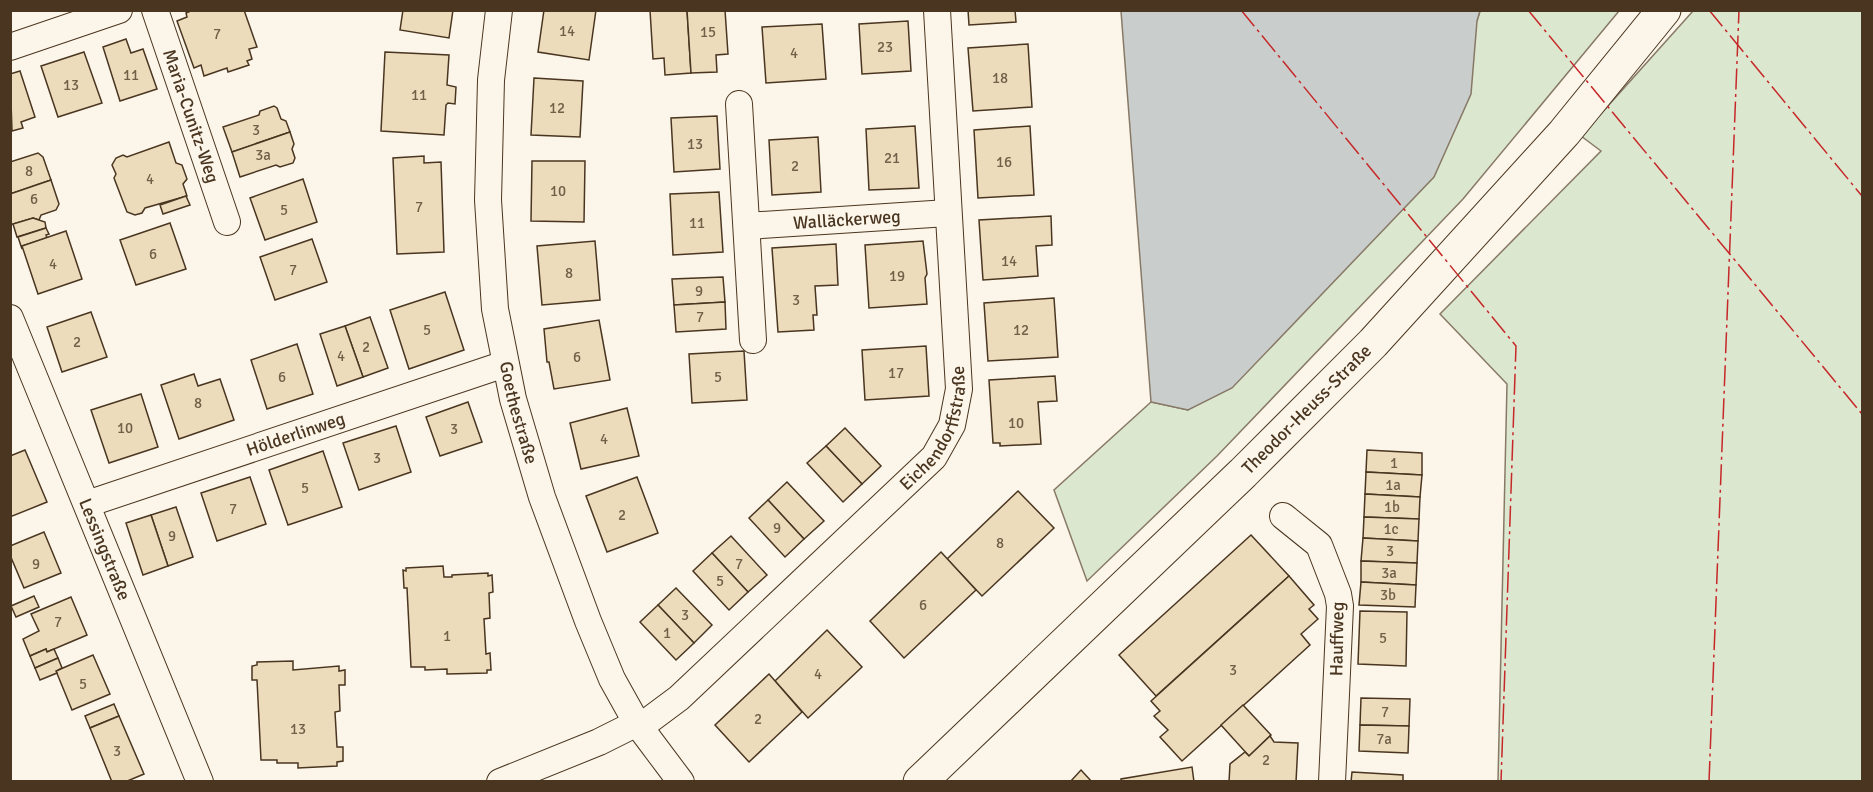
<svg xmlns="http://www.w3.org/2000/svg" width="1873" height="792" font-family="Signika,sans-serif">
<rect width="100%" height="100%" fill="#fbf6e9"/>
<!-- green -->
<g fill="#dce7d0" stroke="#887966" stroke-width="1.5">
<path d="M1480,11H1619L1463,199L1217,456L1087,581L1054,490L1151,402L1188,410L1477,21Z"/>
<path d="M1693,11H1862V781H1498L1507,384L1440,314L1601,151L1581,136Z"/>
</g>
<!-- water -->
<path fill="#c9cecd" stroke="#887966" stroke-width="1.5" d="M1121,11H1480L1477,21L1471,94L1434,177L1232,388L1188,410L1151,402Z"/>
<!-- building -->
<g fill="#ecdcbc" stroke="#4a3520" stroke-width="1.5">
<path d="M193,10H244L257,47L249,49L252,59L247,61L249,65L228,72L227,68L204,76L201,65L194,68L177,21L187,17L186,13Z"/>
<path d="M403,10H453L449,38L400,30Z"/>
<path d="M544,10H596L589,60L538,52Z"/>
<path d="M650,10H687L691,73L665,75L664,58L653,59Z"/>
<path d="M687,10H725L728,54L716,55L717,72L691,73Z"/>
<path d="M968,10H1015L1016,22L969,25Z"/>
<path d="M908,21L911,71L862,74L859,24Z"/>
<path d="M822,24L826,79L766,83L762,27Z"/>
<path d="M126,39L131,53L143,49L157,89L120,101L103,47Z"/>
<path d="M1028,44L1032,107L973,111L968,48Z"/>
<path d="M84,52L102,103L58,117L41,66Z"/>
<path d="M385,52L449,55L447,85L456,87L455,104L448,103L446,105L444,135L381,131Z"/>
<path d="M20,71L35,117L21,122L23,128L12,131L10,74Z"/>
<path d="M534,78L583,81L580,137L531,135Z"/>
<path d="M274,106L277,108L281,119L286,121L290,132L232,152L223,127L259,115L260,111Z"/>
<path d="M717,116L720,169L674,172L671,118Z"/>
<path d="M915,126L919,188L869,190L866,129Z"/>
<path d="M1030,126L1034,195L978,198L974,130Z"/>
<path d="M290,132L294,144L292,149L295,158L293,163L280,167L276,165L240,177L232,152Z"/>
<path d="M818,137L821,192L772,195L769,140Z"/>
<path d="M169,142L176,163L182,165L187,179L183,184L187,196L145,208L142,213L135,215L127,212L114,178L116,174L112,165L116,158L123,155L127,157Z"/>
<path d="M38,153L43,157L51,180L10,194V162Z"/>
<path d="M424,156V163L441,162L444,252L397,254L393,158Z"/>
<path d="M532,161H585L584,222L531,221Z"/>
<path d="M303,179L317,222L265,240L250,198Z"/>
<path d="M51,180L59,204L56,210L41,215L39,220L33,218L10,225V194Z"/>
<path d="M719,192L723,252L673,255L670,194Z"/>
<path d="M186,196L190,205L163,214L160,205Z"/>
<path d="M1051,216L1052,245L1036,246L1038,276L983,280L979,220Z"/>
<path d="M33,218L45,222L46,228L17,237L13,224Z"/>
<path d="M170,223L186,269L136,285L120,240Z"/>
<path d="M46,228L49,234L46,235L47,238L22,246V249L18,237Z"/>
<path d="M66,231L82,279L38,294L22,246Z"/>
<path d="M312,239L327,282L275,300L260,257Z"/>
<path d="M595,241L600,300L542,305L537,246Z"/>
<path d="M923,241L927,274L925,278L927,304L869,308L865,245Z"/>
<path d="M836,244L838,285L815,286L817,315H813L814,330L778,332L772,248Z"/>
<path d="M723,277L725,302L674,305L672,279Z"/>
<path d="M445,292L464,350L409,369L390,310Z"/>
<path d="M1054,298L1058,357L988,361L984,303Z"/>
<path d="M725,302L726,329L676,332L674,305Z"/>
<path d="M91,312L107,357L62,372L47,327Z"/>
<path d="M370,317L388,368L363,377L345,326Z"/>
<path d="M599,320L610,380L554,389L549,362H547L544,329Z"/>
<path d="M345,326L363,377L337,386L320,334Z"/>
<path d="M297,344L313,394L267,409L251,360Z"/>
<path d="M926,346L929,396L865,400L862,350Z"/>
<path d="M744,351L747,400L692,403L689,354Z"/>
<path d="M194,374L198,386L220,379L234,420L179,439L161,385Z"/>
<path d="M1055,376L1057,401L1038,402L1041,444L1000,446V443H993L989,380Z"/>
<path d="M141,394L158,447L109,463L91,410Z"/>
<path d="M468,402L482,442L440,456L426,417Z"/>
<path d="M627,408L639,456L581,469L570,423Z"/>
<path d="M396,426L411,472L359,490L343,443Z"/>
<path d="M845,428L881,466L862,484L826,446Z"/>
<path d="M826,446L862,484L843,502L807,463Z"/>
<path d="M25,450L47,502L10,517V456Z"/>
<path d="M1367,450L1422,453V475L1366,472Z"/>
<path d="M323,451L342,507L288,525L269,470Z"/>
<path d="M1366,472L1422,475L1420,497L1365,494Z"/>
<path d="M250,477L266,524L217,541L201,493Z"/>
<path d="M637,477L658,533L607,552L586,496Z"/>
<path d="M787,482L824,521L804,539L768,500Z"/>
<path d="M1018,491L1054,528L982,596L947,559Z"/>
<path d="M1365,494L1420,497L1419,519L1364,517Z"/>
<path d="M768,500L804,539L785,557L749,518Z"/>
<path d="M176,507L193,557L168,566L151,515Z"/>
<path d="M151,515L168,566L143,575L126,523Z"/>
<path d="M1364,517L1419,519L1418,541L1363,538Z"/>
<path d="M44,532L61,573L24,588L10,555V546Z"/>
<path d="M1251,535L1289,576L1156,696L1119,655Z"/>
<path d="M731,536L767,575L748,592L712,553Z"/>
<path d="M1363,538L1418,541L1417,563L1361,561Z"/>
<path d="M941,552L976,590L904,658L870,621Z"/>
<path d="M712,553L748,592L729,610L693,571Z"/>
<path d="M1361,561L1417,563L1416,585L1361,582Z"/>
<path d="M443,566L444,577H452V575L488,573V576L492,575L493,592L489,593L490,618L484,619L486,654L490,653L491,670H487V673L447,674V669L425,670V667H411L407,588H404L403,570L406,571V568Z"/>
<path d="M1289,576L1314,605L1309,609L1318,619L1301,634L1310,645L1182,761L1160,737L1168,730L1154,716L1160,711L1151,701Z"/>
<path d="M1361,582L1416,585L1415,607L1359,605Z"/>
<path d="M676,588L712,625L694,643L658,605Z"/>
<path d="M34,596L39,607L16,617L11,606Z"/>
<path d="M71,597L87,635L47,652L46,649L30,656L23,639L39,631L31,614Z"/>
<path d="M658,605L694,643L676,660L640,622Z"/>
<path d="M1360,611L1407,612L1406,666L1358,664Z"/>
<path d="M827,630L862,667L808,718L775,681Z"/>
<path d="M46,649L47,652L54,649L58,658L35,668L30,656Z"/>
<path d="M93,655L110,694L72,710L56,671Z"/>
<path d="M58,658L62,668L56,671L57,673L40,680L35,668Z"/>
<path d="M293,661V670L339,666V671L345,670V685H339L340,711L335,712L337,747H343V761L337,762V766L298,768V763H277V760H261L257,680H252V666L257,665V662Z"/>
<path d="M769,674L802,712L749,762L715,725Z"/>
<path d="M1361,698L1410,699L1409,726L1360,725Z"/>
<path d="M114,704L119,716L90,728L85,716Z"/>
<path d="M1243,705L1271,735L1249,756L1221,725Z"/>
<path d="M119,716L144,774L125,782H112L90,728Z"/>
<path d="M1360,725L1409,726L1408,753L1359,751Z"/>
<path d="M1270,736L1274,742L1298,743L1296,782H1229L1230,764L1245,752L1249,756Z"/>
<path d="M1192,767L1194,782H1121V779Z"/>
<path d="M1081,770L1092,782H1070Z"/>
<path d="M1352,772L1403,775V782H1351Z"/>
</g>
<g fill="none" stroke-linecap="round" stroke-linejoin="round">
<defs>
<g id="street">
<path id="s1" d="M155,10L227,222"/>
<path id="s2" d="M499,10L491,80L488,200L495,309L513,399L542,497L588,621L612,679L636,722L681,782"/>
<path d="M10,47L119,10"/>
<path d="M739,104L753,340"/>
<path id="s3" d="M747,226L948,213"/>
<path id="s4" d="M10,318L200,782"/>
<path id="s5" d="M87,504L505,364"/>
<path d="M1283,516L1319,545L1338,594L1340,606L1332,782"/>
<path id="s6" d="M640,727L679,698L934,457L952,425L959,389L937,10"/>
<path d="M500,782L599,742L637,723"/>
</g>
<g id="secondary">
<path id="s7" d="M920,782L1243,473L1373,343L1564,133L1664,10"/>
</g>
</defs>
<!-- street casing -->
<use href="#street" stroke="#4a3520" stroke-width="28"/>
<!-- secondary casing -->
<use href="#secondary" stroke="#4a3520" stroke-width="35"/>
<!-- street -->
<use href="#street" stroke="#fbf6e9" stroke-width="26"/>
<!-- secondary -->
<use href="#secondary" stroke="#fbf6e9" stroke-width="33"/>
<!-- power -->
<g stroke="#c62828" stroke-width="1.5" stroke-dasharray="21 4.5 3 4.5" stroke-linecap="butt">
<path d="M1241,10L1516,346L1501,782"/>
<path d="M1528,10L1862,414"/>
<path d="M1709,10L1862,196"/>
<path d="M1709,782L1739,10"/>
</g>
</g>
<g text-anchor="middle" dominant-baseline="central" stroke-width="4.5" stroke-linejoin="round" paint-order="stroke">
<!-- number labels -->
<g font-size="15" fill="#725f47">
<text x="567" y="31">14</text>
<text x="708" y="32">15</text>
<text x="217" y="34">7</text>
<text x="885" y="47">23</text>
<text x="794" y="53">4</text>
<text x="131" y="75">11</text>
<text x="1000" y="78">18</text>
<text x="71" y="85">13</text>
<text x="419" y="95">11</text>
<text x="557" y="108">12</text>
<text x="256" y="130">3</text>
<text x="695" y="144">13</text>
<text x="263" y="155">3a</text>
<text x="892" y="158">21</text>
<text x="1004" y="162">16</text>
<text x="795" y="166">2</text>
<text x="29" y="171">8</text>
<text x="150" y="179">4</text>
<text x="558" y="191">10</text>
<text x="34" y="199">6</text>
<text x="419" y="207">7</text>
<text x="284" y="210">5</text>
<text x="697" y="223">11</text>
<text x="153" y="254">6</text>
<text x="1009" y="261">14</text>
<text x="53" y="264">4</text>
<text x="293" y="270">7</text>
<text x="569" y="273">8</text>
<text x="897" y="276">19</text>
<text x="699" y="291">9</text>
<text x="796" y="300">3</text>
<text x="700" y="317">7</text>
<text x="427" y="330">5</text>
<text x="1021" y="330">12</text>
<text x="77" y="342">2</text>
<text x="366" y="347">2</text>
<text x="341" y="356">4</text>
<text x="577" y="357">6</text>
<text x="896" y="373">17</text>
<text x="282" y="377">6</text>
<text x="718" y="377">5</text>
<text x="198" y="403">8</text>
<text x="1016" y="423">10</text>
<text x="125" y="428">10</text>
<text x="454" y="429">3</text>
<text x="604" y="439">4</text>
<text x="377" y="458">3</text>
<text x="1394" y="463">1</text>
<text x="1393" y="485">1a</text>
<text x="305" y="488">5</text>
<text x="1392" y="507">1b</text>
<text x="233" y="509">7</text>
<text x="622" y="515">2</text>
<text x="777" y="528">9</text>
<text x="1391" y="529">1c</text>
<text x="172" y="536">9</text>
<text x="1000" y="543">8</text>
<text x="1390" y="551">3</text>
<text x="36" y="564">9</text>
<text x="739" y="564">7</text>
<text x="1389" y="573">3a</text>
<text x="720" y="581">5</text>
<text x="1388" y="595">3b</text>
<text x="923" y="605">6</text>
<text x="685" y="615">3</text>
<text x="58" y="622">7</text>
<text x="667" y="633">1</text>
<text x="447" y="636">1</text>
<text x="1383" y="638">5</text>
<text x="1233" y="670">3</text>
<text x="818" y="674">4</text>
<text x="83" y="684">5</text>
<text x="1385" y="712">7</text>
<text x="758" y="719">2</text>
<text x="298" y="729">13</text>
<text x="1384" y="739">7a</text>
<text x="117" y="751">3</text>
<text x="1266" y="760">2</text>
</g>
<!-- street labels -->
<g font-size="18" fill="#4a3520" stroke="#fbf6e9">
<text stroke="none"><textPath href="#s1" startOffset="112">Maria-Cunitz-Weg</textPath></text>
<text stroke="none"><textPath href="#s3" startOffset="100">Walläckerweg</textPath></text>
<text stroke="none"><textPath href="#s7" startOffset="537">Theodor-Heuss-Straße</textPath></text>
<text stroke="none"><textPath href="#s2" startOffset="406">Goethestraße</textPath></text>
<text stroke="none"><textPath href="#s6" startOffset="426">Eichendorffstraße</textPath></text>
<text stroke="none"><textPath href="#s5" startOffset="220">Hölderlinweg</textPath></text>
<text stroke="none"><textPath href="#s4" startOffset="250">Lessingstraße</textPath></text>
<text transform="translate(1337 639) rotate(-89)">Hauffweg</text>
</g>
</g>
<!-- border -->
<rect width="1873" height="792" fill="none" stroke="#4a3520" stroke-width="24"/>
</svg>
